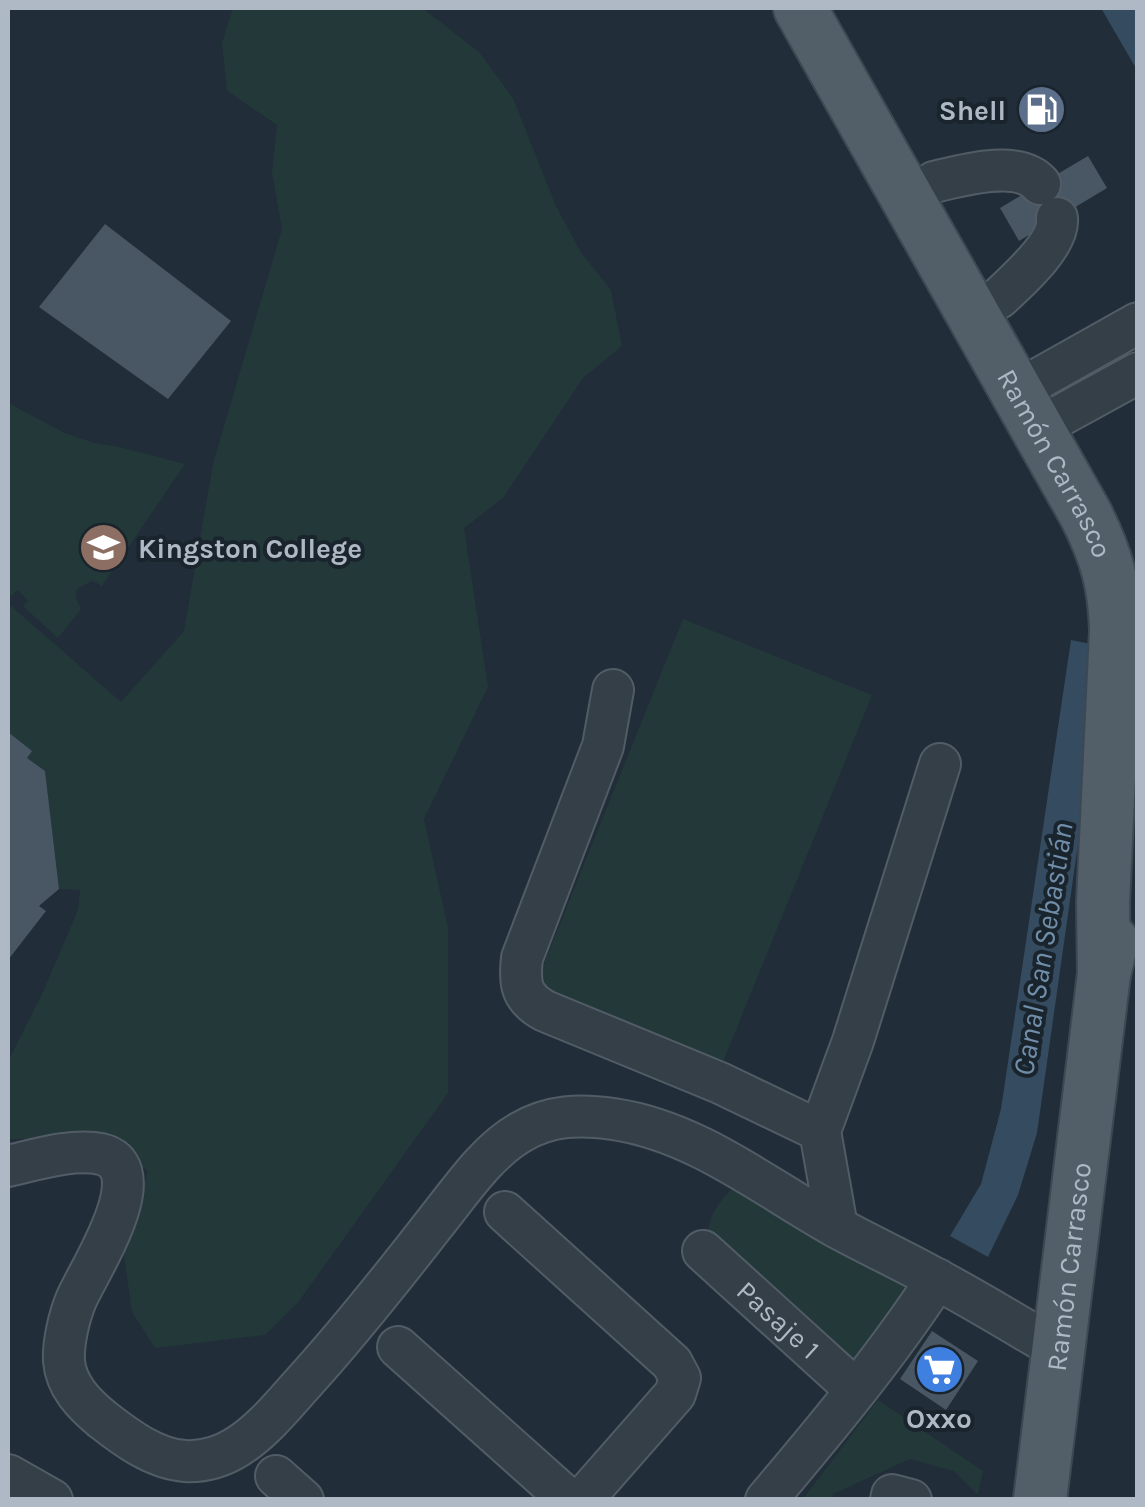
<svg xmlns="http://www.w3.org/2000/svg" width="1145" height="1507" font-family="Karla,sans-serif">
<rect width="100%" height="100%" fill="#212d38"/>
<!-- green -->
<g fill="#233939">
<path d="M233,8H422L479,52L513,98L556,206L580,251L611,290L622,346L583,378L503,498L464,528L488,687L424,819L448,928V1093L299,1301L265,1335L155,1348L132,1312L124,1255L148,1171L107,1139H8V1061L42,994L78,910L80,890L59,889L45,771L27,758L31,751L8,732V610L11,606L121,702L184,631L213,464L282,229L272,173L277,125L227,91L222,43Z"/>
<path d="M8,403L65,433L94,443L119,447L185,464L102,586L93,581C75,588 71,591 81,609L58,638L23,606L28,601L18,590L11,596L8,593Z"/>
<path d="M683,619L872,695L723,1062L535,986Z"/>
<path d="M736,1186L912,1281L850,1365L708,1233C708,1215 722,1197 736,1186Z"/>
<path d="M878,1400L983,1471L978,1495L954,1471L910,1459L833,1494L832,1499H803Z"/>
</g>
<!-- water -->
<g fill="#354b5f">
<path d="M1101,8H1135L1138,14L1137,70Z"/>
<path d="M1071,640L1106,647L1037,1133L1018,1195L988,1257L950,1236L981,1184L1001,1109Z"/>
</g>
<!-- building -->
<g fill="#495764">
<path d="M1088,156L1107,188L1019,241L1000,208Z"/>
<path d="M105,224L231,321L168,399L39,307Z"/>
<path d="M8,732L32,751L27,758L45,771L59,889L39,906L46,911L8,960Z"/>
<path d="M932,1331L978,1361L946,1410L900,1379Z"/>
</g>
<g fill="none" stroke-linecap="round" stroke-linejoin="round">
<defs>
<g id="minor">
<path d="M934,182C963,175 1019,159 1040,184"/>
<path d="M999,298C1017,281 1060,244 1057,218"/>
<path d="M1015,392L1138,323"/>
<path d="M1036,429L1138,373"/>
<path d="M613,690L603,746L522,958C519,984 521,998 545,1011L720,1083L820,1131"/>
<path d="M8,1166C35,1160 73,1148 101,1154C158,1168 87,1273 76,1300C69,1317 63,1343 64,1361C66,1386 84,1404 102,1419C125,1437 154,1459 185,1461C203,1462 221,1457 237,1447C263,1431 284,1404 305,1381C351,1330 393,1277 435,1223C460,1192 486,1152 521,1132C550,1115 580,1114 613,1119C697,1131 766,1188 838,1228C871,1246 904,1261 936,1279C978,1301 1018,1326 1059,1350"/>
<path d="M505,1212L672,1363L680,1378L675,1394L582,1500"/>
<path d="M837,1227L820,1131L853,1041L940,764"/>
<path id="s1" d="M703,1251L856,1390"/>
<path d="M398,1347L569,1500"/>
<path d="M8,1475L52,1500"/>
<path d="M276,1476L303,1500"/>
<path d="M766,1500C826,1429 886,1357 937,1279"/>
<path d="M891,1500L892,1495L911,1500"/>
</g>
<g id="major">
<path id="s2" d="M800,8L1085,513C1106,554 1115,585 1116,631L1103,902L1104,974"/>
<path id="s3" d="M1040,1500L1104,974L1112,941"/>
</g>
</defs>
<!-- minor casing -->
<use href="#minor" stroke="#525c66" stroke-width="44"/>
<!-- major casing -->
<use href="#major" stroke="#3e4852" stroke-width="56"/>
<!-- minor -->
<use href="#minor" stroke="#343f48" stroke-width="40"/>
<!-- major -->
<use href="#major" stroke="#525e68" stroke-width="52"/>
</g>
<!-- icons -->
<defs>
<symbol id="fuel-disc" viewBox="-11 -11 22 22"><circle r="9.5" fill="#5c6f8a" stroke="#1a242d"/><path d="M-5.5-6h7V0h2V4h1.3V-2.5L3-4.5l.8-.8L6-3V5H2.5V1h-1V6h-7ZM-4.2-4.7v3.2H.2V-4.7Z" fill="#fff"/></symbol>
<symbol id="school-disc" viewBox="-11 -11 22 22"><circle r="9.5" fill="#8d6e63" stroke="#1a242d"/><path d="M0-5L7-2L0 1L-7-2ZM-4 1L0 2.5L4 1V4Q0 6-4 4Z" fill="#fff"/></symbol>
<symbol id="supermarket-disc" viewBox="-11 -11 22 22"><circle r="9.5" fill="#3f7fe0" stroke="#1a242d"/><path d="M-6-5.5h2.5l.6 2H6L4.5 2H-2.5L-4.4-4H-6ZM-1.5 3.2a1.3 1.3 0 1 0 .1 0ZM3 3.2a1.3 1.3 0 1 0 .1 0Z" fill="#fff"/></symbol>
</defs>
<g fill-rule="evenodd">
<use href="#fuel-disc" x="1014" y="82" width="55" height="55"/>
<use href="#school-disc" x="76" y="520" width="55" height="55"/>
<use href="#supermarket-disc" x="912" y="1342" width="55" height="55"/>
</g>
<g text-anchor="middle" dominant-baseline="central" stroke-width="8" stroke-linejoin="round" paint-order="stroke">
<!-- poi labels -->
<g font-size="28" font-weight="bold" fill="#afb9c5" stroke="#1a242d" text-anchor="end">
<text x="1006" y="110">Shell</text>
<text x="138" y="548" text-anchor="start">Kingston College</text>
<text x="939" y="1418" text-anchor="middle">Oxxo</text>
</g>
<!-- street labels -->
<g font-size="28" fill="#afb9c5" stroke="#1a242d">
<text stroke="none"><textPath href="#s2" startOffset="522">Ramón Carrasco</textPath></text>
<text stroke="none"><textPath href="#s3" startOffset="235">Ramón Carrasco</textPath></text>
<text stroke="none"><textPath href="#s1" startOffset="102">Pasaje 1</textPath></text>
</g>
<!-- water labels -->
<g font-size="30" font-style="italic" fill="#708ea9" stroke="#1a242d">
<text transform="translate(1043 949) rotate(-81)">Canal San Sebastián</text>
</g>
</g>
<!-- border -->
<rect width="1145" height="1507" fill="none" stroke="#afb9c5" stroke-width="20"/>
</svg>
